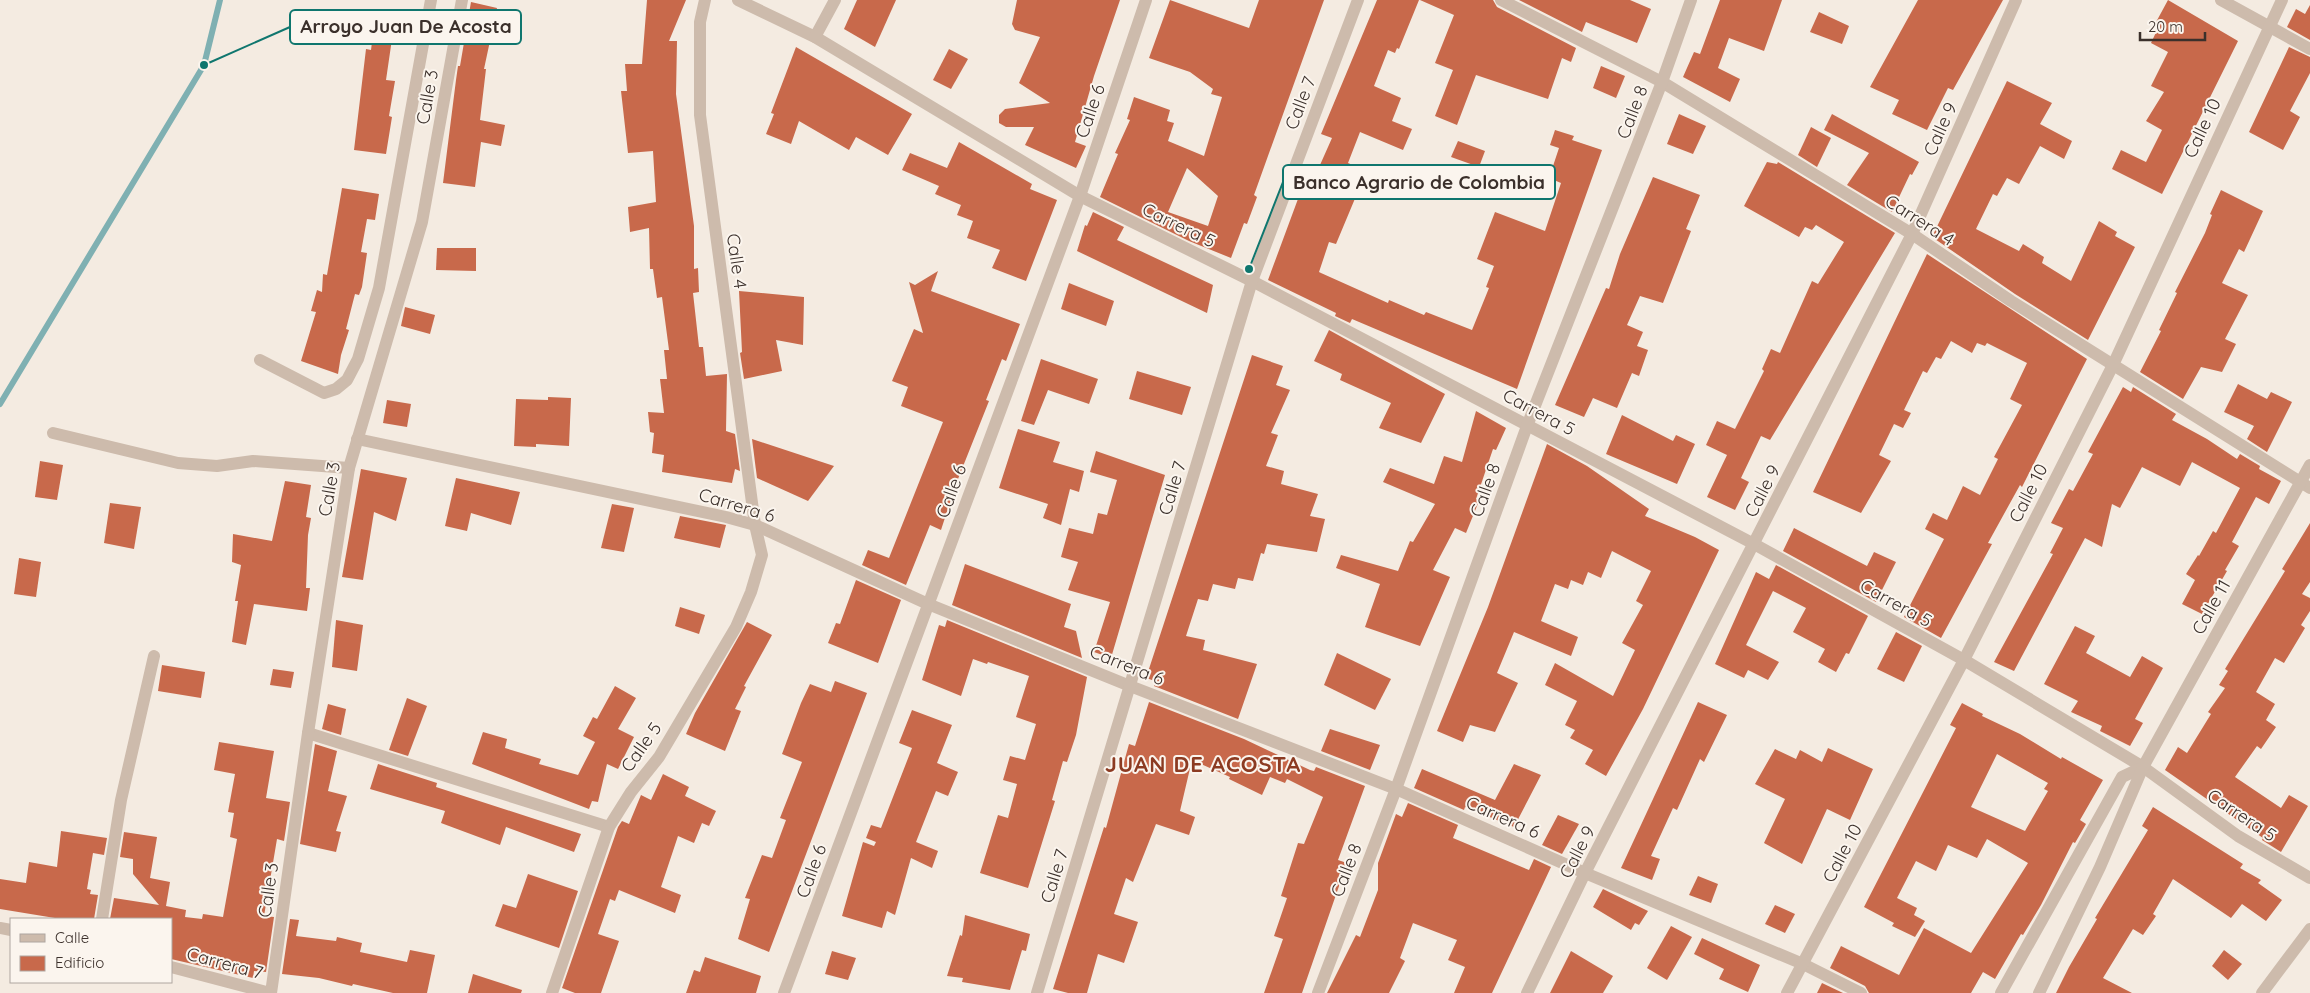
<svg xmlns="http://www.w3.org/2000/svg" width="2310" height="993" font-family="Quicksand,sans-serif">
<rect width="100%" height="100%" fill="#f4ebe1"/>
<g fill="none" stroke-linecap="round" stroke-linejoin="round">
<!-- stream -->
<path stroke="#7fb0b2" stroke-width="6" d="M0,404L204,65L220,0"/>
</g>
<!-- building -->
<g fill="#c8694b" fill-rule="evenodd">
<path d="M647,0H686L669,41H677L676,94L694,226V269L698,268L699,292L693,293L699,347H703L706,376L727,374L726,431L735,434L740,471L735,469L732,483L662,472L664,455L652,453L654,433L650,432L648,412L664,413L660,379H667L664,350H669L662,297L657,298L653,269H650L649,228L630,232L628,207L656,202L653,151L628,153L621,91H627L625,64H642Z"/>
<path d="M857,0H896L875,47L844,29Z"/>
<path d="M1017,0H1120L1094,76L1075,142L1086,146L1076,168L1025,145L1034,127H1006L999,123V115L1005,109L1050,103L1019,83L1040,37L1015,30L1012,24Z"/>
<path d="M1170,0L1249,28L1259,0H1324L1254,195L1257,197L1247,224L1244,223L1231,258L1189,241L1100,197L1118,154L1115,153L1130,120L1127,119L1134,97L1170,110L1167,121L1174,123L1168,141L1204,156L1222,97L1211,94L1213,89L1190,72L1149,58ZM1187,168L1218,196L1208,226L1168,212Z"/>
<path d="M1377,0H1419L1399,49L1397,48L1395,53L1388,50L1374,86L1401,98L1392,121L1412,129L1403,150L1360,132L1348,163L1378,176L1370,194L1359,189L1336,244L1329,242L1319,272L1321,273L1388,303L1389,300L1424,315L1426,312L1472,330L1489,288L1486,287L1494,266L1477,259L1495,212L1545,231L1561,183L1549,178L1559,148L1550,145L1555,130L1574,136L1572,140L1602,150L1517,389L1352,319L1350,323L1335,316L1336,313L1268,280L1305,180L1312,183L1332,138L1321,134Z"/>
<path d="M1420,0H1493L1497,7L1576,48L1571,62L1562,58L1548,99L1476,75L1457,125L1435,116L1453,70L1435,63L1454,15Z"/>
<path d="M1519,0H1630L1651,9L1637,43L1586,22L1582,32Z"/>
<path d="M1720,0H1782L1764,51L1729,38L1718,68L1740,79L1730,102L1683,77L1694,52L1700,54Z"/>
<path d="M1918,0H2003L1953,90L1948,88L1927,130L1892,114L1899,100L1870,87Z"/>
<path d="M2168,0L2238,41L2162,194L2112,169L2121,150L2146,162L2162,130L2146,121L2164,92L2151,86L2168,52L2151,43L2159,26L2155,24Z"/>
<path d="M471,2L497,8L484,69H486L480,120L505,125L501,146L481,142L475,187L443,183L456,80L458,66H460Z"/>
<path d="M2310,5V40L2287,27L2296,9L2305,14Z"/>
<path d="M376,11L420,17L416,35L393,32L386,80L395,81L389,116L392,117L386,154L354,150L366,49L371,50Z"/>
<path d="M1819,12L1849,26L1842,44L1810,32Z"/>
<path d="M796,47L912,114L888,155L856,137L849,150L799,121L791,144L766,134L774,114L771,113Z"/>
<path d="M2289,47L2310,57V73L2290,111L2300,117L2283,150L2249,132Z"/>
<path d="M949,49L968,59L951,89L933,80Z"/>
<path d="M1601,66L1625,76L1616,98L1593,88Z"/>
<path d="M2007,81L2052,103L2040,124L2072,141L2064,159L2040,146L2019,184L2007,178L1997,196L1993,194L1976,229L2019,251L2023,244L2044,257L2042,263L2071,281L2099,221L2117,232L2115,236L2135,247L2088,340L2015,294L1932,237Z"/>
<path d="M1679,114L1706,126L1693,154L1667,144Z"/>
<path d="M1832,114L1919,162L1912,175L1910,174L1892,212L1847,185L1869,153L1824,130Z"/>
<path d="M1811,127L1831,138L1817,167L1798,155Z"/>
<path d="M1458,141L1485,151L1479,167L1451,157Z"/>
<path d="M959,142L1032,184L1030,189L1057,200L1026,281L992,268L1000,250L967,238L973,221L957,215L961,205L935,194L939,186L902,170L910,153L947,168Z"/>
<path d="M1767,162L1777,164L1778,162L1895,233L1770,440L1761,436L1741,478L1749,482L1735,510L1707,497L1727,455L1706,445L1717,421L1735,429L1764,371L1762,369L1771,349L1780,353L1812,281L1818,284L1844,242L1816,225L1812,230L1805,227L1799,237L1744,206Z"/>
<path d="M1653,177L1700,195L1686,229L1691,231L1663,303L1640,296L1627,325L1643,332L1637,346L1648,350L1639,376L1632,373L1617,408L1593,398L1584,417L1555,405L1606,288L1609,289L1620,254Z"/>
<path d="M342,188L379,194L375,220L367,219L361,252L367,253L362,287L359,295L355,294L346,329L349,330L341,355L338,374L301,361L316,312L311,311L317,290L322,292L323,274L327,275Z"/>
<path d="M2221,190L2263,211L2244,252L2239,249L2222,283L2248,295L2225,339L2236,344L2222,372L2201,367L2183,399L2140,372L2161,331L2159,330L2177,293L2175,292L2205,233L2212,215L2210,214Z"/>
<path d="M1093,212L1124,227L1117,240L1213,285L1207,313L1077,251L1085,225L1087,226Z"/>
<path d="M437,248H476V271L436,270Z"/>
<path d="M1927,254L2087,359L2022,487L2020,485L1988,543L1992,544L1941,638L1904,617L1944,539L1925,529L1933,513L1947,520L1963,486L1980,495L1998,459L1994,457L2022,405L2010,399L2027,363L1987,343L1985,346L1977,343L1972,353L1951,341L1941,359L1936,357L1927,373L1923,371L1904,410L1911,413L1903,428L1894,424L1879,455L1891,461L1861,513L1813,492Z"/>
<path d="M938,271L931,291L1020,324L1006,361L1002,359L986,400L989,401L956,484L941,530L930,525L906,585L862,565L868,550L889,558L943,422L901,406L908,387L892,381L914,329L923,333L909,282L915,285Z"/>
<path d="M1069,283L1114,301L1106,326L1061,309Z"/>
<path d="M739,291L804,297L803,345L776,340L782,371L744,379L740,353L742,352Z"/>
<path d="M405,307L435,315L430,334L401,326Z"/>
<path d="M1329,330L1445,394L1421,443L1379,428L1391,403L1340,380L1342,374L1314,361Z"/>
<path d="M1252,355L1283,366L1276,385L1290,390L1271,433L1278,435L1266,466L1284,471L1281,484L1318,494L1310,516L1325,519L1317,552L1267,544L1264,554L1261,553L1253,581L1238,578L1235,589L1213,584L1208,601L1198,599L1186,636L1205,640L1203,650L1257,664L1238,719L1154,686L1155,681L1146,678Z"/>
<path d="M1041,359L1098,379L1089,404L1048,390L1034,425L1021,421Z"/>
<path d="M1137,371L1191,387L1182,415L1129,399Z"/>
<path d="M2238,384L2267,399L2271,392L2292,402L2267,452L2247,439L2254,426L2224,412Z"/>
<path d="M2123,387L2131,392L2133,387L2176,414L2172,420L2207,439L2237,459L2240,454L2260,466L2259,469L2281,481L2269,504L2256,497L2232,542L2239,546L2225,570L2227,571L2202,614L2182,604L2195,580L2186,574L2198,555L2199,556L2213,531L2216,533L2240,488L2192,462L2180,486L2142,467L2120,508L2112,504L2102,547L2085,538L2014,671L1994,662L2053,554L2050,553L2063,528L2051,523L2069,489L2073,491L2093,454L2088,452Z"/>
<path d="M548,397L571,398L569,446L536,444V447L514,446L516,399L548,400Z"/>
<path d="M387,400L411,404L407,427L383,423Z"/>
<path d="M1476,411L1506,428L1496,450L1493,449L1476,499L1479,501L1466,533L1455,528L1433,570L1450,577L1420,646L1365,627L1380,584L1336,568L1341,555L1398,571L1410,541L1413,542L1435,504L1383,482L1390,468L1434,484L1444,456L1462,462Z"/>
<path d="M1622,415L1673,441L1676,435L1695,444L1677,484L1606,454Z"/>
<path d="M1018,429L1060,442L1053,462L1084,471L1079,492L1070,489L1061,525L1043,518L1048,504L999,488Z"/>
<path d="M752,439L834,466L808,501L757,478Z"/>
<path d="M1547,444L1587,466L1649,509L1645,516L1695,537L1719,550L1643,709L1606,776L1585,764L1593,750L1570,738L1575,730L1565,725L1577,701L1545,685L1555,663L1613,696L1635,650L1622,643L1643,605L1636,601L1651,571L1612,551L1601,578L1588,572L1583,585L1571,580L1568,589L1555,584L1541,621L1578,637L1571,656L1514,632L1497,673L1518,683L1495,732L1470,725L1463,742L1437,731L1488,607Z"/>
<path d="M1096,451L1165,475L1111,658L1094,652L1110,602L1068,590L1078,562L1061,557L1069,528L1093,534L1098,513L1107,515L1117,480L1090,472Z"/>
<path d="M40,461L63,465L57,500L35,497Z"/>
<path d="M361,469L407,478L396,521L374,512L363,580L342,577Z"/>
<path d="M456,478L520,492L511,525L471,513L467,531L445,526Z"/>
<path d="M285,481L311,485L306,517L311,518L308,535L306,588H310L307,611L254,604L246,645L232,642L238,601H235L241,565L232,562L233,534L272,541Z"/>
<path d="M110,503L141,507L134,549L104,543Z"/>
<path d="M612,504L634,508L624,552L601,548Z"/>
<path d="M680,516L726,525L720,548L674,538Z"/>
<path d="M2310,523V582L2302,594L2310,598V611L2301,625L2305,628L2284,663L2275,658L2256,692L2275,704L2266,720L2276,727L2261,749L2257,746L2235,777L2281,808L2289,795L2308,806L2281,852L2262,840L2263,838L2165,770L2178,747L2187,753L2211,714L2208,712L2225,688L2219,685L2228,671L2225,669L2285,571L2282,569Z"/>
<path d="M1794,528L1867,566L1874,552L1896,562L1876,602L1783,551Z"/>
<path d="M19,558L41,562L36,597L14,594Z"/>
<path d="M965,564L1071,604L1064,627L1076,631L1082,658L952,605Z"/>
<path d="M1776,565L1868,616L1849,654L1846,653L1836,672L1818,662L1825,649L1793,632L1806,608L1773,591L1746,645L1779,662L1768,680L1748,670L1744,678L1715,664L1756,572L1769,579Z"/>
<path d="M856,580L901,600L878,663L828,643L836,623L840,624Z"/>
<path d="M680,607L705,615L699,634L675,626Z"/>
<path d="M336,620L363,625L357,671L332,667Z"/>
<path d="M947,620L1087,677L1076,735L1067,762L1063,761L1052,800L1055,801L1028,888L980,873L998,815L1008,818L1017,784L1003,780L1010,756L1025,760L1036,724L1016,717L1029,676L988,662L987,664L973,659L961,696L922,680L939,625L945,627Z"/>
<path d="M747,622L772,635L744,686L746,687L735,709L741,711L725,751L686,734L695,713Z"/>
<path d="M2075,626L2095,636L2086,653L2130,677L2142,656L2163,668L2135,719L2143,723L2130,746L2100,731L2102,726L2071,712L2078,701L2044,684Z"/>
<path d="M1896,632L1922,646L1904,682L1877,669Z"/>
<path d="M1337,653L1391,679L1375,710L1324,685Z"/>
<path d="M162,665L205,672L201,698L158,691Z"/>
<path d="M273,669L294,672L291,688L270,685Z"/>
<path d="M835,681L867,693L769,952L738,939L750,899L745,898L762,855L772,858L786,820L780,818L802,762L782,754L801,703L810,684L831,692Z"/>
<path d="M615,686L636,698L618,729L634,737L618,769L607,764L598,802L592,801L589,809L472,764L483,732L507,739L505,748L541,759L539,764L578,775L595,742L583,736L593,717L597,719Z"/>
<path d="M407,698L427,706L408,756L389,750Z"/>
<path d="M1149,702L1244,739L1310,770L1314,771L1316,767L1365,786L1338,860L1347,863L1302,993H1264L1283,939L1274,936L1287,898L1281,896L1298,843L1304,844L1323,797L1287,779L1285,783L1270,777L1262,795L1229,779L1230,777L1192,760L1180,811L1195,817L1189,835L1156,824L1133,882L1126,878L1114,914L1138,922L1124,963L1098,954L1087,993H1068L1053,989L1104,827L1106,828L1129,744L1135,746Z"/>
<path d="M1698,702L1727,715L1704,762L1700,759L1677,810L1673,808L1651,856L1660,859L1652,880L1621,868Z"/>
<path d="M1962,703L1983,714L1982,716L2020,734L2061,759L2062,757L2103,780L2080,820L2086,824L2075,843L2073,842L2041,905L2023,935L2021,934L1995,979L1983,972L1971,993H1869L1865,986L1830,968L1841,946L1899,975L1924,928L1971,953L2028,863L1987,839L1977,858L1948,845L1936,871L1916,861L1897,898L1917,908L1914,915L1925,921L1915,937L1892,926L1894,923L1864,907L1956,728L1950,725ZM1997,754L2048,783L2044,789L2048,791L2025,831L1971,807Z"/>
<path d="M328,704L346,709L341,735L322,729Z"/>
<path d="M912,710L952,725L937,763L958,772L948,796L936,791L916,842L938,851L932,868L911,858L895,915L887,911L882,928L842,916L863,842L874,846L876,842L866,838L871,825L881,828L912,748L899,743Z"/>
<path d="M1330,729L1380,745L1370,770L1321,751Z"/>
<path d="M219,742L274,751L266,798L290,802L284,841L277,839L264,916L274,917L266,972L254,971L253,978L171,959V919H110L114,898L159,905L133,874V859L120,857L124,832L157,837L150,878L170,882L166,906L186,910L185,917L202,919L203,914L223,917L237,839L230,837L234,813L228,812L235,774L214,770Z"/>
<path d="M315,744L337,751L328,791L347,796L336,831L341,832L336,852L300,844Z"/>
<path d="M1828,748L1873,769L1850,820L1827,809L1802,864L1764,843L1785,799L1755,784L1775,749L1796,759L1800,750L1822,762Z"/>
<path d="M378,764L437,783L436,787L581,834L574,852L506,827L500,845L441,823L445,811L370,789Z"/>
<path d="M1514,764L1541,775L1514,827L1465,807L1464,810L1414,788L1422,769L1495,800Z"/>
<path d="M663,774L689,787L685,796L716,811L709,826L702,823L694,843L678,836L661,887L681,895L675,913L619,890L615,901L610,899L598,934L619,941L601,993H575L562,988L618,827L622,821L629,824L641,795L651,800Z"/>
<path d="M1408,803L1458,825L1453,838L1529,870L1534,859L1551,867L1492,993H1454L1465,967L1448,960L1457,940L1413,923L1400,958L1405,961L1389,993H1327L1356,935L1360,937L1378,890V863L1396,814L1402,817Z"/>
<path d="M2153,807L2243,864L2240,868L2261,880L2258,883L2282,900L2266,921L2242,904L2231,918L2173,879L2153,914L2156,916L2143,935L2133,929L2103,978L2132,993H2056L2069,967L2097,919L2095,918L2148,830L2142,826Z"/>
<path d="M1558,815L1579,824L1562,854L1542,845Z"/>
<path d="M61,831L107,838L104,855L93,853L87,889L91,890L90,894L98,895L94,919H61L0,909V879L26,883L29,862L57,867Z"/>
<path d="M528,874L578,891L559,948L495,926L503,904L516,908Z"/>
<path d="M1698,876L1718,884L1711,903L1689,895Z"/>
<path d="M1603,889L1648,911L1639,925L1635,923L1631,930L1593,907Z"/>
<path d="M1775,905L1795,914L1785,933L1765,924Z"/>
<path d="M965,915L1030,934L1026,951L1022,950L1010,990L962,982L963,978L947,976L960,935L962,936Z"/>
<path d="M290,919L299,920L296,936L336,941L337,937L362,943L360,952L407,962L410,950L435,955L427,993H393L353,984L352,986L319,978L282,974Z"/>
<path d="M1671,926L1692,937L1667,980L1647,968Z"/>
<path d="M1702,938L1760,965L1748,992L1719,979L1724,969L1694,954Z"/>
<path d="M2224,950L2242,964L2228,980L2212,966Z"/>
<path d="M832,951L856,958L848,980L825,974Z"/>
<path d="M1571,951L1613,976L1603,993H1550Z"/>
<path d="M705,957L761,976L756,993H686L694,970L700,972Z"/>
<path d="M473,974L522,990L521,993H468Z"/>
<path d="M1822,983L1843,993H1817Z"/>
</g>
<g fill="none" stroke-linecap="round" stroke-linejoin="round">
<!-- minor -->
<g stroke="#cdbbac" stroke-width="12">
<path d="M738,0L815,37L1080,196L1252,281L1754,544L1964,660L2143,767L2238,836L2310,878"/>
<path d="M1501,0L1662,82L1912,234L2011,301L2310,488"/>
<path d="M2221,0L2310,49"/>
<path d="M815,37L835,0"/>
<path d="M260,360L324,393L336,389L347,380L358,359L379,288L431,0"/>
<path d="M53,433L178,463L217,466L253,461L349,468"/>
<path d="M357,439L726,517L755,525L928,604L1130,686L1396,789L1585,873L1803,964L1861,993"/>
<path d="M308,733L609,827"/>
<path d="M102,919L121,800L154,656"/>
<path d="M0,928L11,930"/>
<path d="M171,967L270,993"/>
<path d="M271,993L308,733L349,468L422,222L462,0"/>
<path d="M552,993L609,827L631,792L659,757L736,627L751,592L762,555L755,525L700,115V22L705,0"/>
<path d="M784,993L1080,196L1146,0"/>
<path d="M1037,993L1252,281L1358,0"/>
<path d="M1318,993L1396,789L1527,426L1662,82L1691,0"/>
<path d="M1527,993L1585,873L1912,234L2016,0"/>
<path d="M1787,993L1964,660L2113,365L2282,0"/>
<path d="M2001,993L2122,777L2143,767"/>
<path d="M2039,993L2100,867L2143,767L2310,465"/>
<path d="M2262,993L2310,929"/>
</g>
</g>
<g text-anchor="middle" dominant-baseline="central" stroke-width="4" stroke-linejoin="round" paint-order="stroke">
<!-- street labels -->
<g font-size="18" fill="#3b302b" stroke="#fbf5ee">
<text transform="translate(427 97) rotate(-80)">Calle 3</text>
<text transform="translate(1300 103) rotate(-69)">Calle 7</text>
<text transform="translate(1090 111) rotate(-71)">Calle 6</text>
<text transform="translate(1632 112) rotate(-69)">Calle 8</text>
<text transform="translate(2202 128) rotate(-65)">Calle 10</text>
<text transform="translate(1940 129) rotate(-66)">Calle 9</text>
<text transform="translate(1920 220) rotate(33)">Carrera 4</text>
<text transform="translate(1179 225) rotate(26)">Carrera 5</text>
<text transform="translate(737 261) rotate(82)">Calle 4</text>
<text transform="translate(1539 412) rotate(28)">Carrera 5</text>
<text transform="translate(1172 488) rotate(-73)">Calle 7</text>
<text transform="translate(329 489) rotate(-80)">Calle 3</text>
<text transform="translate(1485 490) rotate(-70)">Calle 8</text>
<text transform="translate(951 491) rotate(-70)">Calle 6</text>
<text transform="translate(1762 491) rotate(-63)">Calle 9</text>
<text transform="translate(2028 493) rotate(-63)">Calle 10</text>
<text transform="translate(737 505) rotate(17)">Carrera 6</text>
<text transform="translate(1896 603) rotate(29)">Carrera 5</text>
<text transform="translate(2211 607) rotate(-61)">Calle 11</text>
<text transform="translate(1127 665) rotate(22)">Carrera 6</text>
<text transform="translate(641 747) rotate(-55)">Calle 5</text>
<text transform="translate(2242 815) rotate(34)">Carrera 5</text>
<text transform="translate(1503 817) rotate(24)">Carrera 6</text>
<text transform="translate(1577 852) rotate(-63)">Calle 9</text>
<text transform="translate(1842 853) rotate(-62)">Calle 10</text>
<text transform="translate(1346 870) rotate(-69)">Calle 8</text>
<text transform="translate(811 871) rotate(-70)">Calle 6</text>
<text transform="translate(1054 876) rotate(-73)">Calle 7</text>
<text transform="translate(268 890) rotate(-82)">Calle 3</text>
<text transform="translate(225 963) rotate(15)">Carrera 7</text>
</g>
<!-- district labels -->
<g font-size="22" font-weight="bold" letter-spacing="1" fill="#8c3b22" stroke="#fbf5ee">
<text x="1203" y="764">JUAN DE ACOSTA</text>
</g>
</g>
<!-- callouts -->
<path fill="none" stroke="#0f766e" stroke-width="2" d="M204 65L290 27M1249 269L1283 182"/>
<g fill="#0f766e" stroke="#fbf5ee" stroke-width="2">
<circle cx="204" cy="65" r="5"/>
<circle cx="1249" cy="269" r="5"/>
</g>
<g fill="#fbf5ee" stroke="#0f766e" stroke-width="2">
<rect x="290" y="10" width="231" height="34" rx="5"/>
<rect x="1283" y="165" width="272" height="34" rx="5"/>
</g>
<g font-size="19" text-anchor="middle" font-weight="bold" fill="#3b302b">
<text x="406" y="33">Arroyo Juan De Acosta</text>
<text x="1419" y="189">Banco Agrario de Colombia</text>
</g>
<!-- legend -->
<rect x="10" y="918" width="162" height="65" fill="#fbf5ee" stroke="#aea6a0"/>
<rect x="20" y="934" width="25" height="8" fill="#cdbbac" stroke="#aea6a0"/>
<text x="55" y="943" font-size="15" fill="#3b302b">Calle</text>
<rect x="20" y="956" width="25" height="15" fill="#c8694b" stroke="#aea6a0"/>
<text x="55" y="968" font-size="15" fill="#3b302b">Edificio</text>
<!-- scale -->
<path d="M2140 32v8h65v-8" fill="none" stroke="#3b302b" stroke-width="2.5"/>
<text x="2148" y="32" font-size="15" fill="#3b302b" stroke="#fbf5ee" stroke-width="4" paint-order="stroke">20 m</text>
</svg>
